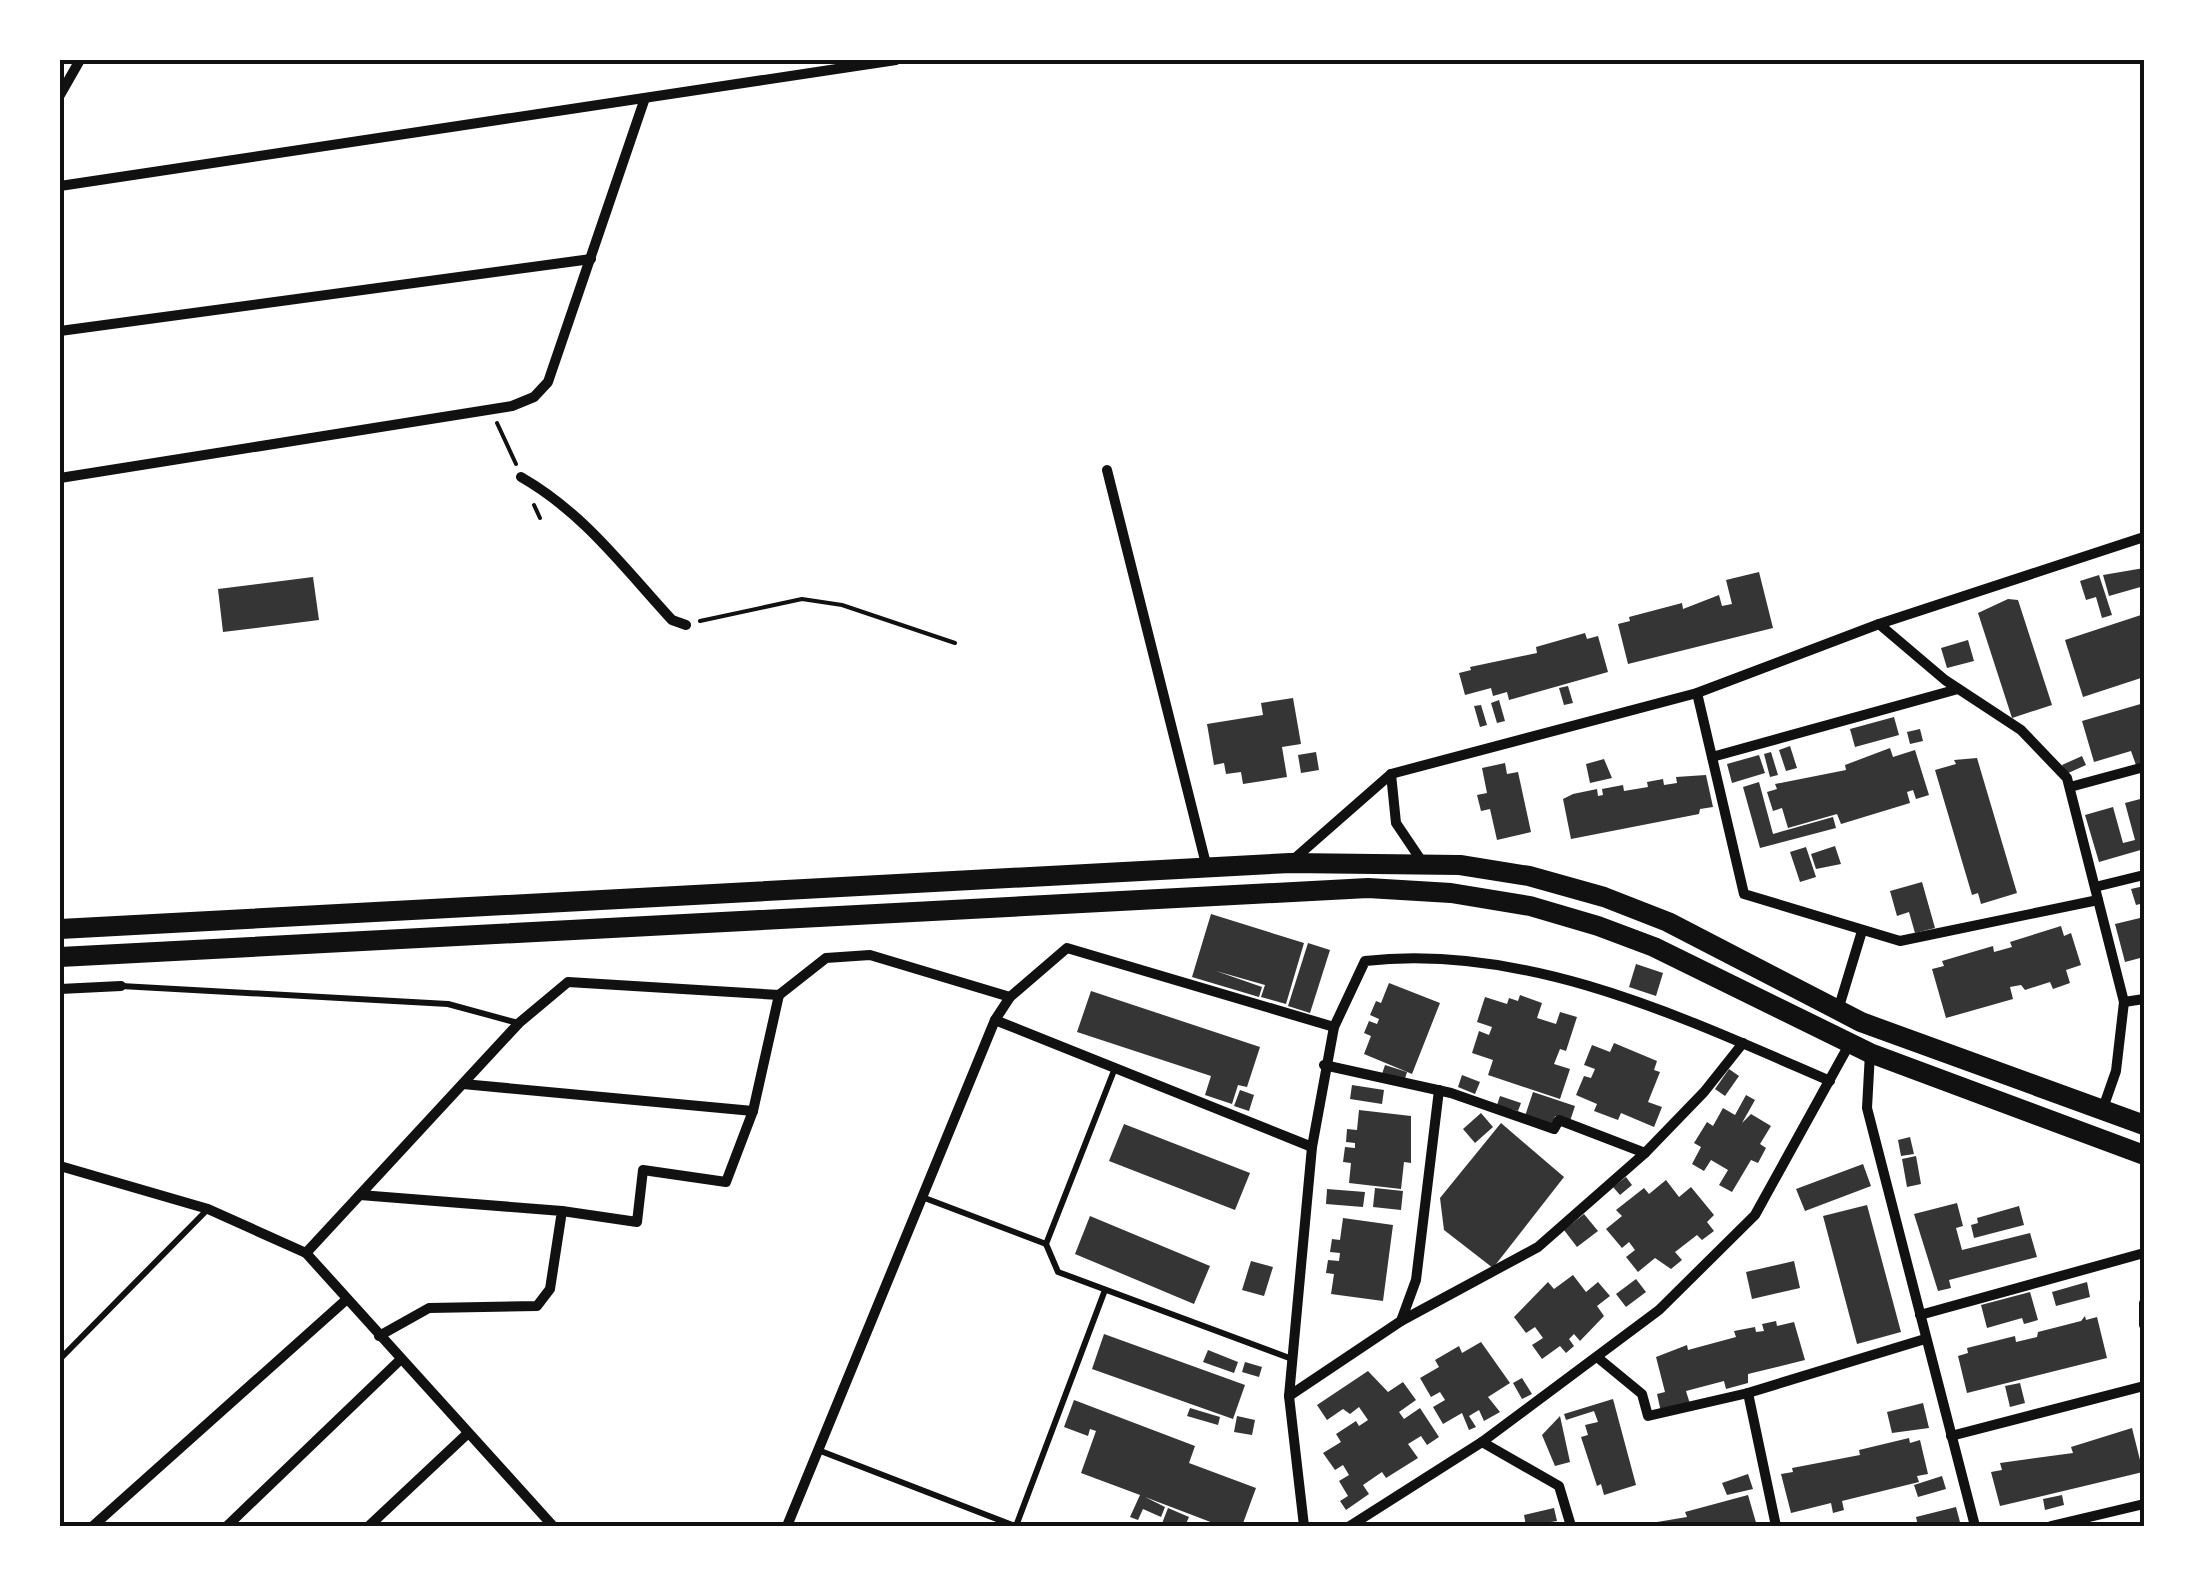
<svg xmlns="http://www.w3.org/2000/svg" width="2204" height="1586" font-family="'Open Sans',sans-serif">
<rect width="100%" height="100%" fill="#fff"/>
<!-- building -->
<g fill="#353535">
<path d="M2144,568V586L2109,596L2103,575Z"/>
<path d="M1759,572L1773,628L1628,664L1618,624L1630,621L1629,617L1682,603L1683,609L1719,595L1722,606L1732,604L1726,580Z"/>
<path d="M2099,575L2112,615L2102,618L2096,597L2086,600L2080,581Z"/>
<path d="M313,577L319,620L223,632L218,589Z"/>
<path d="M2008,599L2018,600L2052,705L2012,718L1978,613Z"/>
<path d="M2144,614V677L2083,697L2065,640Z"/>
<path d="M1585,633L1587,639L1598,636L1608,672L1509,700L1507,692L1493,696L1491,688L1465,695L1459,673L1471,670L1470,667L1537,653L1536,647Z"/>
<path d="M1968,640L1974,661L1947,668L1941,648Z"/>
<path d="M1568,686L1573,703L1564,705L1559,688Z"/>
<path d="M1293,698L1301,744L1282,747L1287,777L1243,784L1241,772L1226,774L1224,763L1214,765L1207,724L1263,715L1261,703Z"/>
<path d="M1499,700L1505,721L1497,723L1491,703Z"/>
<path d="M2144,703V763L2136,765L2131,751L2094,762L2082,721Z"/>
<path d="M1481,705L1487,725L1480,727L1474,706Z"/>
<path d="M1894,717L1899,735L1855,747L1850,729Z"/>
<path d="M1920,729L1923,741L1910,744L1907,732Z"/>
<path d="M1790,746L1797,768L1786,771L1779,750Z"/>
<path d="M1890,748L1893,757L1915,750L1929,795L1916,799L1913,790L1907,792L1910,803L1841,824L1837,814L1788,828L1782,808L1773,811L1767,792L1777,789L1775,784L1846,770L1845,765Z"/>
<path d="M1316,752L1319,770L1301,773L1298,755Z"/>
<path d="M1771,752L1778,775L1770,777L1764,754Z"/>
<path d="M1759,755L1765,773L1732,783L1727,764Z"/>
<path d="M2082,756L2086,765L2066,774L2062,765Z"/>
<path d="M1977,758L2017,893L1981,904L1978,893L1972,895L1935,770L1956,764L1954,760Z"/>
<path d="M1604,759L1612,778L1590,783L1586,764Z"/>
<path d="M1505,763L1507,774L1518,772L1531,832L1497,840L1490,809L1481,811L1477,795L1487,793L1482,768Z"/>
<path d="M1706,775L1713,807L1700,809L1699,814L1571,839L1563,799L1573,794L1597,789L1598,796L1603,795L1602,789L1623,785L1624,791L1648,787L1647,782L1663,779L1664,785L1677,783L1676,777Z"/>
<path d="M1759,782L1773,834L1833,817L1836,828L1760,848L1743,787Z"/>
<path d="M2144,798V849L2099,862L2085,815L2113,807L2123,843L2135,840L2125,803Z"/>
<path d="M1835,846L1841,864L1816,869L1811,854Z"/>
<path d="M1806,847L1816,877L1800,882L1790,852Z"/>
<path d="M1922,882L1935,928L1915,933L1909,912L1897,916L1890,891Z"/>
<path d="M2144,886V903L2136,905L2131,889Z"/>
<path d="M1211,914L1304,943L1286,1004L1261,997L1265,985L1216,971L1262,987L1259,997L1192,977Z"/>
<path d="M2140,918L2144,957L2125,962L2115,924Z"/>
<path d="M2061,926L2064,936L2071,933L2081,965L2066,970L2070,983L2053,989L2050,982L2025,990L2021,985L2010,987L2013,999L1946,1018L1932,969L1944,966L1942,961L1993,946L1994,952L2012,947L2010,942Z"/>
<path d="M1308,943L1330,950L1310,1013L1288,1006Z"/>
<path d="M1636,964L1663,973L1656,996L1629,987Z"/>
<path d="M1389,983L1440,1003L1412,1074L1364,1054L1371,1036L1364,1033L1369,1021L1377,1024L1379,1019L1370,1015L1376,1001L1381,1003Z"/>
<path d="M1091,991L1260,1047L1247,1087L1238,1085L1232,1104L1205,1095L1211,1076L1077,1032Z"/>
<path d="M1520,995L1542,1003L1537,1018L1556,1024L1560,1012L1577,1017L1566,1051L1560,1049L1554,1064L1570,1069L1560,1099L1488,1075L1493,1060L1472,1053L1479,1031L1489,1035L1492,1027L1477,1022L1485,997L1507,1004L1509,998L1518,1001Z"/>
<path d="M1614,1043L1657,1061L1654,1070L1660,1072L1648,1102L1662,1107L1654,1127L1621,1113L1618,1120L1594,1111L1597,1104L1576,1095L1584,1076L1591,1078L1595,1069L1584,1065L1592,1045L1610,1052Z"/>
<path d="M1385,1065L1407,1072L1404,1082L1382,1074Z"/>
<path d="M1729,1069L1739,1076L1725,1096L1715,1089Z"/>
<path d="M1462,1075L1480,1082L1475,1094L1458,1087Z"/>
<path d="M1352,1085L1384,1090L1382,1104L1350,1099Z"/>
<path d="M1240,1090L1254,1095L1249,1111L1234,1106Z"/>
<path d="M1533,1092L1575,1106L1570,1121L1555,1116L1553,1125L1525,1116Z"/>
<path d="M1746,1095L1755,1100L1742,1123L1751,1114L1771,1126L1760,1144L1766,1148L1758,1163L1751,1160L1732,1192L1719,1185L1728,1170L1711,1160L1704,1171L1692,1164L1701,1147L1694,1143L1707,1122L1713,1126L1723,1108L1735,1115Z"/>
<path d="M1500,1096L1521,1103L1518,1111L1497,1105Z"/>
<path d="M1359,1110L1411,1116V1163L1404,1162L1401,1189L1349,1183L1351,1163L1343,1162L1345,1147L1355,1148V1143L1346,1142L1347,1129L1357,1130Z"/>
<path d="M1481,1113L1493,1127L1475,1143L1463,1129Z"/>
<path d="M1501,1123L1564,1177L1493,1268L1444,1230L1440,1198Z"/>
<path d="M1124,1124L1250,1173L1235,1210L1109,1161Z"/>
<path d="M1910,1137L1914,1154L1901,1156L1898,1140Z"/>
<path d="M1916,1156L1921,1184L1907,1187L1902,1159Z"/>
<path d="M1863,1164L1871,1186L1805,1211L1796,1189Z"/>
<path d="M1626,1177L1632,1185L1620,1195L1613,1187Z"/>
<path d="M1666,1180L1679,1197L1691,1187L1714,1215L1707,1222L1714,1231L1702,1240L1697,1235L1675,1252L1682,1260L1671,1269L1655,1258L1638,1272L1626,1257L1635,1250L1629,1242L1622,1248L1606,1229L1622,1216L1616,1210L1644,1188L1649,1194Z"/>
<path d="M1375,1188L1403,1191L1401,1210L1373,1207Z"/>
<path d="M1327,1189L1365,1192L1363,1207L1326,1204Z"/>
<path d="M1957,1203L1963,1226L1956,1228L1962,1250L2030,1233L2037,1257L1949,1280L1951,1288L1938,1291L1914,1214Z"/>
<path d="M1867,1205L1901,1332L1857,1344L1823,1216Z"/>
<path d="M2019,1206L2024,1225L1974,1238L1971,1225L1978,1223L1977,1218Z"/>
<path d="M1584,1214L1598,1231L1577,1247L1564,1230Z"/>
<path d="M1090,1216L1210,1266L1194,1304L1075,1254Z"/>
<path d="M1343,1218L1393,1225L1383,1301L1331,1294L1334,1274L1326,1273L1328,1260L1339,1261L1340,1253L1330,1252L1332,1239L1340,1240Z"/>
<path d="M1251,1261L1273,1267L1264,1296L1242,1290Z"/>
<path d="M1794,1261L1800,1288L1752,1299L1746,1272Z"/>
<path d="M1573,1275L1586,1292L1598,1282L1610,1296L1597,1306L1604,1316L1580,1341L1574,1334L1569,1339L1574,1346L1566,1353L1560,1346L1542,1359L1532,1345L1543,1338L1535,1327L1526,1333L1514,1317L1548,1282L1554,1289Z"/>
<path d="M1636,1279L1646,1292L1626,1307L1616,1294Z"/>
<path d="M2087,1282L2090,1297L2056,1306L2052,1292Z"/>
<path d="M2030,1292L2038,1320L2024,1324L2022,1318L1987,1328L1981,1305Z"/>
<path d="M2085,1316L2086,1320L2097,1317L2107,1358L1967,1393L1958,1356L1968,1353L1967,1348L2015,1336L2016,1342L2037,1337L2038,1332L2081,1321Z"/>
<path d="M1776,1321L1777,1326L1794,1322L1805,1360L1748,1374V1383L1726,1389L1724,1381L1686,1391L1690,1404L1661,1412L1657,1394L1665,1392L1656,1357L1687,1345L1688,1350L1736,1337L1734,1331L1755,1327L1756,1332L1764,1331L1762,1324Z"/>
<path d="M1104,1334L1245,1385L1233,1419L1092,1369Z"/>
<path d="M1481,1342L1510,1383L1488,1397L1500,1412L1484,1421L1479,1410L1469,1416L1476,1427L1469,1430L1462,1413L1443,1424L1433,1407L1445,1400L1440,1392L1431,1397L1420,1378L1439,1367L1435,1360L1459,1346L1462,1353Z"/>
<path d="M1208,1350L1238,1362L1234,1373L1203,1362Z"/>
<path d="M1245,1362L1262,1367L1259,1377L1242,1372Z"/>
<path d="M1368,1371L1388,1392L1403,1382L1416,1400L1399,1412L1404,1419L1420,1408L1439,1437L1427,1445L1421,1436L1408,1444L1418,1458L1386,1478L1382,1472L1363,1485L1369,1494L1346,1510L1340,1501L1348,1496L1339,1481L1349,1475L1343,1465L1335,1470L1323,1453L1341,1442L1336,1434L1356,1421L1359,1426L1368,1420L1359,1407L1350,1414L1343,1409L1327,1420L1317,1405Z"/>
<path d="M1522,1378L1532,1394L1522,1399L1513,1383Z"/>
<path d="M2020,1383L2025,1403L2010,1407L2005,1386Z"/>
<path d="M1613,1399L1636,1485L1604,1495L1601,1484L1597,1486L1581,1437L1588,1435L1585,1425L1598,1422L1594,1411L1566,1420L1564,1414Z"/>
<path d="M1074,1400L1195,1446L1189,1463L1256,1488L1242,1526H1221L1145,1497L1165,1507L1161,1517L1143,1509L1138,1520L1130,1517L1140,1495L1081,1473L1096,1431L1090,1429L1088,1436L1064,1427Z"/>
<path d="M1923,1403L1929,1428L1892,1433L1887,1412Z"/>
<path d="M1190,1408L1220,1417L1218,1425L1187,1416Z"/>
<path d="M1237,1416L1255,1420L1252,1435L1234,1432Z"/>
<path d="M1560,1416L1570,1462L1555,1466L1542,1435Z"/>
<path d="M2132,1428L2143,1472L2000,1506L1991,1472L2002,1470L2000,1463L2073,1453L2071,1447Z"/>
<path d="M1909,1438L1910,1443L1920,1440L1928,1474L1917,1476L1919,1482L1842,1501L1844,1510L1833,1513L1831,1503L1791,1513L1781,1474L1793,1472L1792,1468L1860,1455L1859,1450Z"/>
<path d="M1748,1474L1753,1489L1727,1495L1722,1483Z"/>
<path d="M1942,1476L1946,1489L1918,1497L1914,1485Z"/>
<path d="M1748,1495L1757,1526H1658L1657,1522L1687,1517L1685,1512Z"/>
<path d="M2062,1495L2064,1505L2045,1510L2043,1499Z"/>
<path d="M1956,1507L1961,1526H1918L1916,1517Z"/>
<path d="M1168,1508L1189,1517L1185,1526H1161Z"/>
<path d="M1554,1508L1557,1521L1526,1526L1524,1515Z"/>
</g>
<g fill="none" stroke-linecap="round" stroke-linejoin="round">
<!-- path -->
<g stroke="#111" stroke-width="4">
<path d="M497,423L516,464"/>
<path d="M534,505L540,518"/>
<path d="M700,621L802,599L842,605L955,643"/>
</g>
<!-- service -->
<g stroke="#111" stroke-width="6">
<path d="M121,986L448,1004L518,1023"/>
<path d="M1115,1068L1046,1244L1058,1272L1292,1359"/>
<path d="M922,1197L1046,1244"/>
<path d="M60,1359L207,1210"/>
<path d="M818,1450L1015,1526"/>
<path d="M1016,1526L1105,1290"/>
</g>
<!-- minor -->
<g stroke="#111" stroke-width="10">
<path d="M60,95L80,60"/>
<path d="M60,186L896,60"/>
<path d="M60,331L591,259"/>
<path d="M1107,470L1207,868"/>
<path d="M521,477C584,513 624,568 672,620L686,625"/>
<path d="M60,478L512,406L534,397L548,382L645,98"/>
<path d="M1879,624L1945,680L2021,730L2067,778L2124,1002L2116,1071L2102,1111"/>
<path d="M1697,693L1744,894L1900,941L2098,900"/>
<path d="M1712,757L1958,689"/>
<path d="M1391,774L1396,823L1423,863"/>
<path d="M2070,787L2144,767"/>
<path d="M1294,859L1391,774L1697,693L1879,624L2144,537"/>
<path d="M2095,887L2144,875"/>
<path d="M60,989L121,986"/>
<path d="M2124,1002L2144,999"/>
<path d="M1838,1010L1862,931"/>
<path d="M995,1020L1312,1147"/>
<path d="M1870,1053L1867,1108L1975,1526"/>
<path d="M1324,1065L1451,1093L1554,1129L1559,1120L1645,1153L1704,1092L1743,1043"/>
<path d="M463,1084L753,1111"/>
<path d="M60,1166L208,1209L306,1253L553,1526"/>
<path d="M360,1195L562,1211L550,1289L537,1306L429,1308L379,1336"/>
<path d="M562,1211L637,1222L643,1170L726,1182L753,1111L779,995"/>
<path d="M306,1253L519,1023L568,982L779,995L826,958L870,955L1010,997"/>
<path d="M2144,1303V1325"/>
<path d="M1920,1315L2144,1253"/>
<path d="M1401,1321L1416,1280L1439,1090"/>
<path d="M1597,1357L1642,1394L1648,1416L1748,1393L1925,1339"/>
<path d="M1748,1393L1776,1526"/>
<path d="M1289,1396L1401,1321L1538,1247L1645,1153"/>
<path d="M1951,1436L2144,1386"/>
<path d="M1482,1442L1559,1486L1571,1526"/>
<path d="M93,1526L347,1299"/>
<path d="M227,1526L400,1360"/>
<path d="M369,1526L466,1435"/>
<path d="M787,1526L995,1020L1010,997L1067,948L1334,1027"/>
<path d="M1304,1526L1289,1396L1312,1147L1334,1027L1365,961C1528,943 1684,1018 1830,1081"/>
<path d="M1350,1526L1482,1442L1659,1310L1755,1215L1850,1043"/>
<path d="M2051,1526L2144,1504"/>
</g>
<!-- secondary -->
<g stroke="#111" stroke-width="20">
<path d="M60,929L1290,863L1460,865L1529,876L1604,897L1668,922L1861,1022L2144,1125"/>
<path d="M60,957L1368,888L1451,893L1530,906L1598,926L1654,947L1870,1053L2144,1155"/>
</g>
</g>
<!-- border -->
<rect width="2204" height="1586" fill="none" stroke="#ffffff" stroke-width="125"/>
<rect x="62" y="62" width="2080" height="1462" fill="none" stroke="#111" stroke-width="4"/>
</svg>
